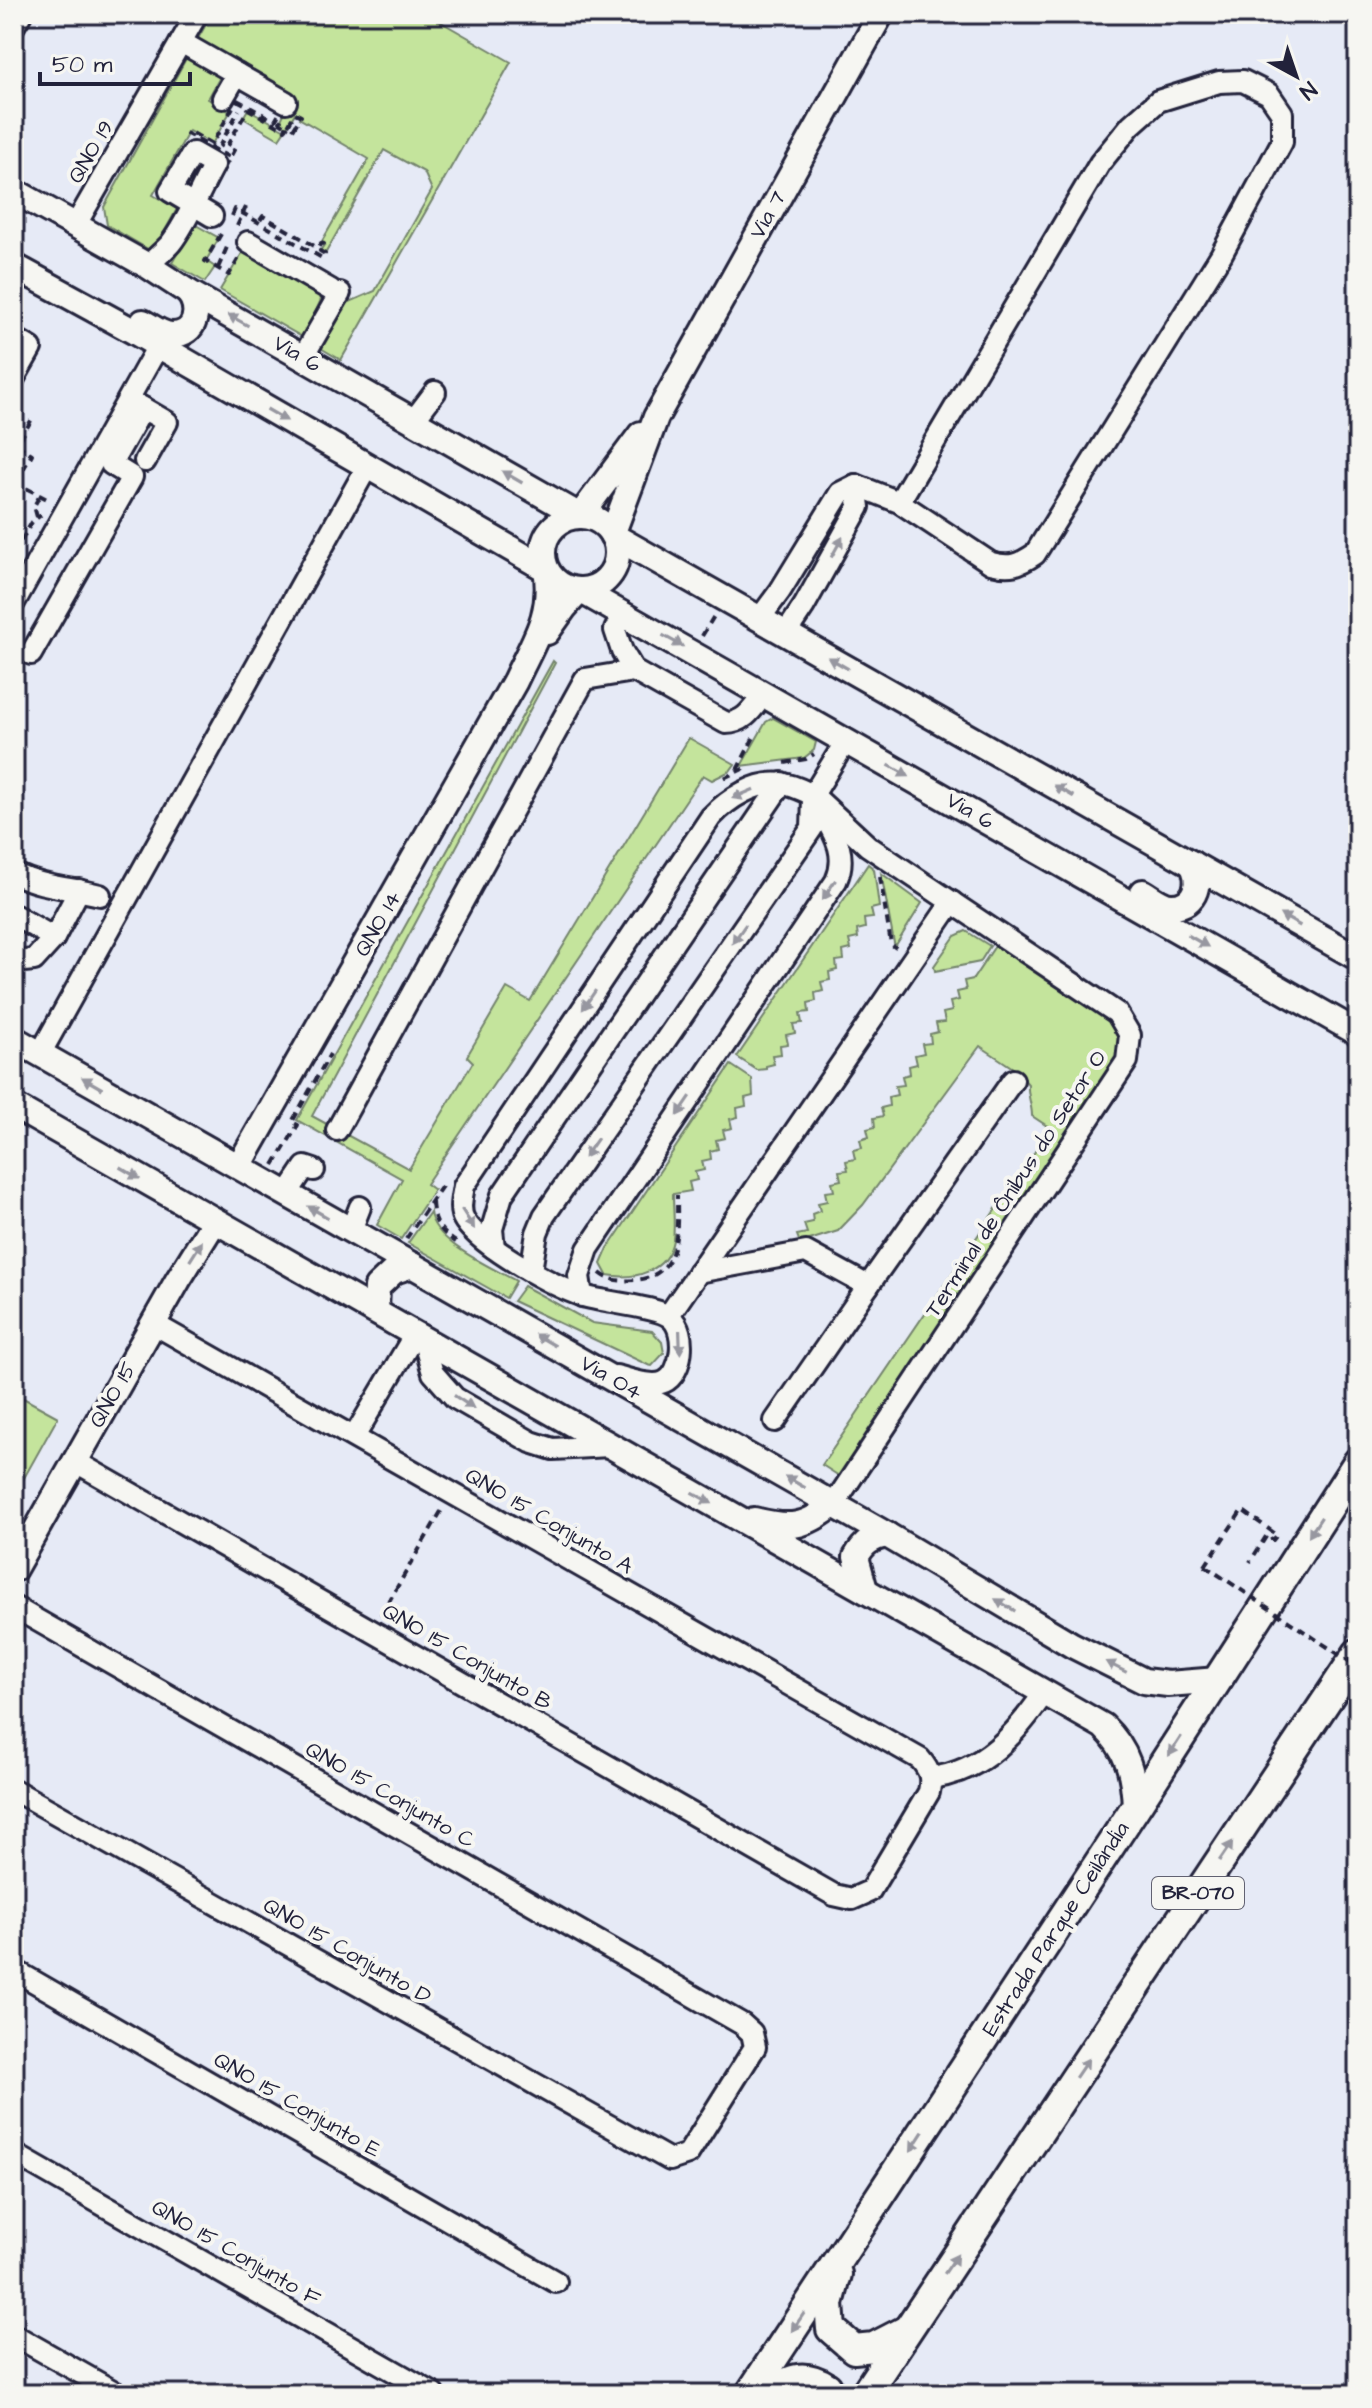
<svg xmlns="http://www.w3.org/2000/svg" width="1372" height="2408" font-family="'Architects Daughter',sans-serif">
<rect width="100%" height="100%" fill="#e6eaf6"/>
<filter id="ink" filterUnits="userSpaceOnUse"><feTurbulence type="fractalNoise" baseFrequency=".0125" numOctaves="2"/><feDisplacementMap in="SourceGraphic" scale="16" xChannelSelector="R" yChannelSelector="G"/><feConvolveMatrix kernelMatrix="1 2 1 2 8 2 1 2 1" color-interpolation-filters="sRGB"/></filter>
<g filter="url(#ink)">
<!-- green -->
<g fill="#c4e49c" stroke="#73836c" stroke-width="2">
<path d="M212,14H427L511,62L341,360L319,347L345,304L375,291L432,190L424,172L384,150L325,254L320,251L324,245L321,243L369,159L299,118L300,116L295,113L287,127L280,122L292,97L196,42Z"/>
<path d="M188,55L221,75L208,99L230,112L212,144L189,131L153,195L177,209L153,252L107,225L104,207Z"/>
<path d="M248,109L285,130L279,139L243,118Z"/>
<path d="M194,224L219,238L206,261L215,267L205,282L172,263Z"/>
<path d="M244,250L323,295L304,338L220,290Z"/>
<path d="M553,661L555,663L312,1116L409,1169L473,1062L467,1056L507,988L530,1001L689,738L735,764L730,771L712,780L703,775L426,1184L434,1190L401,1239L377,1225L402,1179L297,1120Z"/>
<path d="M773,718L816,742L814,750L804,758L741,766L766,722Z"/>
<path d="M868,864L874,869L879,907L871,909L873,918L864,919L865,928L857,930L858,938L849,940L851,949L843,951L844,960L836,961L837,970L829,972L830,980L821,982L823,991L815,993L816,1001L808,1003L809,1012L800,1013L802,1023L793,1024L795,1033L786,1035L788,1044L780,1045L781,1054L772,1055L774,1064L766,1066V1069L757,1070L737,1057Z"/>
<path d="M881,873L922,903L896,945L894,943Z"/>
<path d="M966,931L990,946L980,962L935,971L934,966L955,936Z"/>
<path d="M997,943L1105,1016L1121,1034L1122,1056L839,1476L822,1465L1040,1144L1047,1126L1032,1116C1032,1104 1027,1096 1028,1084L1016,1070L980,1046L863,1205L838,1231L800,1243L797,1235L807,1233L804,1224L813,1222L812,1214L820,1211L818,1203L827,1201L825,1192L834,1191L832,1182L841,1180L839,1171L848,1170L846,1161L855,1159L853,1150L862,1148L860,1140L869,1137L867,1129L875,1127L874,1118L883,1116L881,1108L889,1106L888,1097L897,1095L895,1086L904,1085L902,1076L910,1074L909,1066L917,1064L915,1055L924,1053L922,1044L931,1043L930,1034L938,1032L936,1023L945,1022L943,1013L952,1011L950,1002L959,1000L957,992L966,990L964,981L973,979Z"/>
<path d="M731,1065L752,1079L753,1096L745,1098L746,1106L737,1108L738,1117L730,1119L732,1128L723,1130L725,1138L716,1140L718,1149L710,1151L711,1159L702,1161L704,1170L695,1172L697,1180L689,1182L691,1191L673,1194C673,1209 675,1225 673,1240C667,1272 635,1280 607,1275L601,1264L608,1248Z"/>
<path d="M430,1212C433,1242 491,1267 516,1281L506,1298L408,1243Z"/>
<path d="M524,1286L592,1323L652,1331L662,1342L664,1353L652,1366L648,1365L513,1301Z"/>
<path d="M14,1393L58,1417L14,1496Z"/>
</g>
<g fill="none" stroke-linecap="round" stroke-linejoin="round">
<defs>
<g id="minor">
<path d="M14,26L21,14"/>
<path d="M181,42L237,74L223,98"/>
<path d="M237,74L286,102"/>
<path d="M75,226L197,14"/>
<path d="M248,242L331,290"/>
<path d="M148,266C155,258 164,251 171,243C188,221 200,190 214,165L193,153L170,191L212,216"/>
<path d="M14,338L31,348L14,378"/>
<path d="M303,357L340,293"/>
<path d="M131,401L167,422L145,461"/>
<path d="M413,421L435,392"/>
<path d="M14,603L158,346"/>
<path d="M623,613L615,630L622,651L634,671L726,723C745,723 753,708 764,694"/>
<path d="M760,618L780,591L840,493L856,485L899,502L991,563C1010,568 1019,565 1035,554L1221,255L1282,142V113L1269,94L1243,81L1219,82L1158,101L1131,125L1100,163L899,502"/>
<path d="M786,633L804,606L859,507L856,485"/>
<path d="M31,654L132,477L111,464L143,408"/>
<path d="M813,795L868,846L1117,1013L1130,1035L1127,1061L834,1504"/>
<path d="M14,873C40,887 72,888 100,895"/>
<path d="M14,915L54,938"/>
<path d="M14,962L34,960L54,938L79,890"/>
<path d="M40,1054L367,467"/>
<path d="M337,1130L585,679L634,671"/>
<path d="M287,1194L305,1167L314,1170"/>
<path d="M351,1230L360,1207"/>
<path d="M494,1248L492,1229L502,1195L782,783"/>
<path d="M531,1271L537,1233L544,1216L812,828L813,799"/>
<path d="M698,1272L806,1252L868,1286L775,1421"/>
<path d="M868,1286L1013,1080"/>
<path d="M582,1296L579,1276L588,1249L836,881C848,855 835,835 822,812"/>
<path d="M669,1315L952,902"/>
<path d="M423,1339L433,1373L455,1398L531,1442L553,1449L610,1446"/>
<path d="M616,1376C629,1379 651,1388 664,1382C683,1374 687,1331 671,1318C660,1307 602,1302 583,1296C553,1286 483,1248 465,1221C458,1211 462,1198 464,1186L711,817C728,799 756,780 783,784C793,785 804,791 813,795L846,741"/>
<path d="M354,1437L415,1334"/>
<path d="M76,1462L834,1895L852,1899L870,1891L929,1792C932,1777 930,1771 920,1759L154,1324"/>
<path d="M14,1607L742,2024L752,2033L755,2047L688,2154L670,2160L14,1790"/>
<path d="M932,1778C984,1771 1016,1734 1044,1693"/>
<path d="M14,1970L556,2282"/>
<path d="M14,2154L434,2394"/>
<path d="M14,2335L118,2394"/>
</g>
<g id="major">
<path d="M881,14L656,417L612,535L1358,958"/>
<path d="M14,191L148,266L188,292L580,516L641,434"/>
<path d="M14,266L135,332L546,569C554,614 533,642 515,681L239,1166"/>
<path d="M143,322C152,327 162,335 172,335C197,335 201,308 188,292"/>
<circle cx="580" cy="553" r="37"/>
<path d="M547,632L564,608L580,590L1358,1033"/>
<path d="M1143,892C1152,897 1162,906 1172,906C1197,906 1202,880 1191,863"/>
<path d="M14,1039L887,1535L1072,1645L1144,1681L1168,1684L1218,1680"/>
<path d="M14,1106L1103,1726C1128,1750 1134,1774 1135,1808"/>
<path d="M376,1311L377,1287L394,1271L412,1265"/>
<path d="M754,1520C790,1529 805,1528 834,1504"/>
<path d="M14,1569L178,1280L214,1222"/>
<path d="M865,1590L856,1557C864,1543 871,1538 887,1535"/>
</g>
<g id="highway">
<path d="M837,2274L829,2304L831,2329L854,2349L874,2347L905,2331"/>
<path d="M750,2394L1135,1808L1358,1462"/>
<path d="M767,2394C789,2380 802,2371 827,2387L829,2394"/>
<path d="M865,2394L1358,1653"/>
</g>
</defs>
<!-- minor casing -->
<use href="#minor" stroke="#22223b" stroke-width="26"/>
<!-- major casing -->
<use href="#major" stroke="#22223b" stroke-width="30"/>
<!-- highway casing -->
<use href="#highway" stroke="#22223b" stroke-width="34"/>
<!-- path -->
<g stroke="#22223b" stroke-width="4" stroke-dasharray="8 6" stroke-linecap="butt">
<path d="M237,100L275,121L282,109L285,111L280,122L287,127L295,113L301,116L292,131L286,127L285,130L248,109L228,144L235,148L213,189L209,187L227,156L187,134L189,131L212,144Z"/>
<path d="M222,147L220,145L239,110"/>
<path d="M232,216L235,209L322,258L325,254L320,251L324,244L321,243L318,248L263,216L259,222"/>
<path d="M237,226L246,207"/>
<path d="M221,234L205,261L229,275L239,258"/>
<path d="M218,268L228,245"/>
<path d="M14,482L51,501"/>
<path d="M16,482L32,454L17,445L32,419"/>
<path d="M37,517L34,506L40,495"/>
<path d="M14,526L26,532"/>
<path d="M14,553L32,522L41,515"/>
<path d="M702,636L714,616"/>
<path d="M785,763L806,759L814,754"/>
<path d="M737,770L756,733"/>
<path d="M724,778L745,768"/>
<path d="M880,877L891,944L896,948"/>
<path d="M274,1165L298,1125L292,1122L330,1054"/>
<path d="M432,1202C433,1221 440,1232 456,1242"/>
<path d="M406,1239L442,1186"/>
<path d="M600,1273C611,1282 622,1281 636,1280C682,1275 677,1229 677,1195"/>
<path d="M1205,1566L1242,1510L1277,1535L1273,1540L1267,1535L1250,1562"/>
<path d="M381,1615L443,1508"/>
</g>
<!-- minor -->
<use href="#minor" stroke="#f6f6f2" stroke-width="20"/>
<!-- major -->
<use href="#major" stroke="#f6f6f2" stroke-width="24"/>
<!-- highway -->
<use href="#highway" stroke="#f6f6f2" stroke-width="28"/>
<!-- path-bridge -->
<path stroke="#22223b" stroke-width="4" stroke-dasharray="8 6" stroke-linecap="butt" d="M1205,1566L1358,1667"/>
</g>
<!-- one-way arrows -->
<defs><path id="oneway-solid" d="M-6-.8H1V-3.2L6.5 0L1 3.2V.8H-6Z" transform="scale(2)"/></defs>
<g fill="#9797a0">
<use href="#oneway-solid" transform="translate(238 320) rotate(-151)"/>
<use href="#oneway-solid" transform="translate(277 415) rotate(30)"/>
<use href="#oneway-solid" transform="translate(512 477) rotate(-150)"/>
<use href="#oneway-solid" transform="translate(837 547) rotate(-61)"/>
<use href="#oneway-solid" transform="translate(673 641) rotate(29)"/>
<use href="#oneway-solid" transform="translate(838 663) rotate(-150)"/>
<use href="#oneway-solid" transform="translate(899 771) rotate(29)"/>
<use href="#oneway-solid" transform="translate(1064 791) rotate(-150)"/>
<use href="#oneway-solid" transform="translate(743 794) rotate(157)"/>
<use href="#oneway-solid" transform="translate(829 890) rotate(123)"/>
<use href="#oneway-solid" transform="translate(1290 920) rotate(-150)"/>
<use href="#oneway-solid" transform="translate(739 934) rotate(125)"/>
<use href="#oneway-solid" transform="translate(1198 941) rotate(30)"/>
<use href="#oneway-solid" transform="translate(589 1000) rotate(124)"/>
<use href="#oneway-solid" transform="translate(92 1083) rotate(-150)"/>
<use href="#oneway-solid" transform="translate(684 1106) rotate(124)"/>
<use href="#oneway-solid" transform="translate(591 1148) rotate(125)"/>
<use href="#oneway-solid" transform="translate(130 1173) rotate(30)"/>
<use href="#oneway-solid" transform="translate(318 1212) rotate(-150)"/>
<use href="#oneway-solid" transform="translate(468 1219) rotate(57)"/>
<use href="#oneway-solid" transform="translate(196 1251) rotate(-58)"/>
<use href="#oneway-solid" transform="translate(545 1340) rotate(-150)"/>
<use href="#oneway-solid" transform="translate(680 1342) rotate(88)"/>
<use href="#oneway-solid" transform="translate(464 1402) rotate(33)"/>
<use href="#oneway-solid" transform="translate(795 1482) rotate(-150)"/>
<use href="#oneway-solid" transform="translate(702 1498) rotate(29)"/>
<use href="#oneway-solid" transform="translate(1315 1527) rotate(123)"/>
<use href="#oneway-solid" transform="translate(1005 1605) rotate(-149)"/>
<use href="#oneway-solid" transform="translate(1116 1667) rotate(-153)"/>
<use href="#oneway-solid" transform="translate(1175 1746) rotate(123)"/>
<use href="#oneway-solid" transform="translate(1226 1851) rotate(-56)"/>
<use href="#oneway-solid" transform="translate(1082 2068) rotate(-56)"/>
<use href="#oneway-solid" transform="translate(917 2141) rotate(123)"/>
<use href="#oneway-solid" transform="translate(951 2264) rotate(-56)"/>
<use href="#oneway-solid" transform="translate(798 2322) rotate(124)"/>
</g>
</g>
<g text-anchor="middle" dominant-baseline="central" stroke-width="8" stroke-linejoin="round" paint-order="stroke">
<!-- shield labels -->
<rect fill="#f6f6f2" stroke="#626272" stroke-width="2" x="1152" y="1877" width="92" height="32" rx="6"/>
<g font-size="20" font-weight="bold" fill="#22223b">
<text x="1198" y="1893">BR-070</text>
</g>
<!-- street labels -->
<g font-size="22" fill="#22223b" stroke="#f6f6f2">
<text transform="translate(91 152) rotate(-60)">QNO 19</text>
<text transform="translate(768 215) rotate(-61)">Via 7</text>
<text transform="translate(297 354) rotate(30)">Via 6</text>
<text transform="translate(970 811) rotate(30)">Via 6</text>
<text transform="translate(378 924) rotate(-60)">QNO 14</text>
<text transform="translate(1016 1184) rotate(-57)">Terminal de Ônibus do Setor O</text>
<text transform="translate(611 1378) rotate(30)">Via O4</text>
<text transform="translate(113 1395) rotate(-60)">QNO 15</text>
<text transform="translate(549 1521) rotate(30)">QNO 15 Conjunto A</text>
<text transform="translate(467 1657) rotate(30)">QNO 15 Conjunto B</text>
<text transform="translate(390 1795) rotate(30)">QNO 15 Conjunto C</text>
<text transform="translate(1056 1929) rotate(-57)">Estrada Parque Ceilândia</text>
<text transform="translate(347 1951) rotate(30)">QNO 15 Conjunto D</text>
<text transform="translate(297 2105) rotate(30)">QNO 15 Conjunto E</text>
<text transform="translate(236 2253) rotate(30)">QNO 15 Conjunto F</text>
</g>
</g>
<!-- margin -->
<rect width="1372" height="2408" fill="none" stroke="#f6f6f2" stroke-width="48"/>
<rect x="24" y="24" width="1324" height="2360" fill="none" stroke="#22223b" stroke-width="3" filter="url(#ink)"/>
<!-- north arrow -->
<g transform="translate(1296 76) rotate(140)" stroke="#f6f6f2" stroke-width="6" paint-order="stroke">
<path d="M0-6L14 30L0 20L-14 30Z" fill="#22223b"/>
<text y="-12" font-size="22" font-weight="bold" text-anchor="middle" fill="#22223b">N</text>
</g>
<!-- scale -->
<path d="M40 72v12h150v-12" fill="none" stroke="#22223b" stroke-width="4"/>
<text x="52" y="72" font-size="24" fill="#22223b" stroke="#f6f6f2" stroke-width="6" paint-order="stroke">50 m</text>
</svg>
